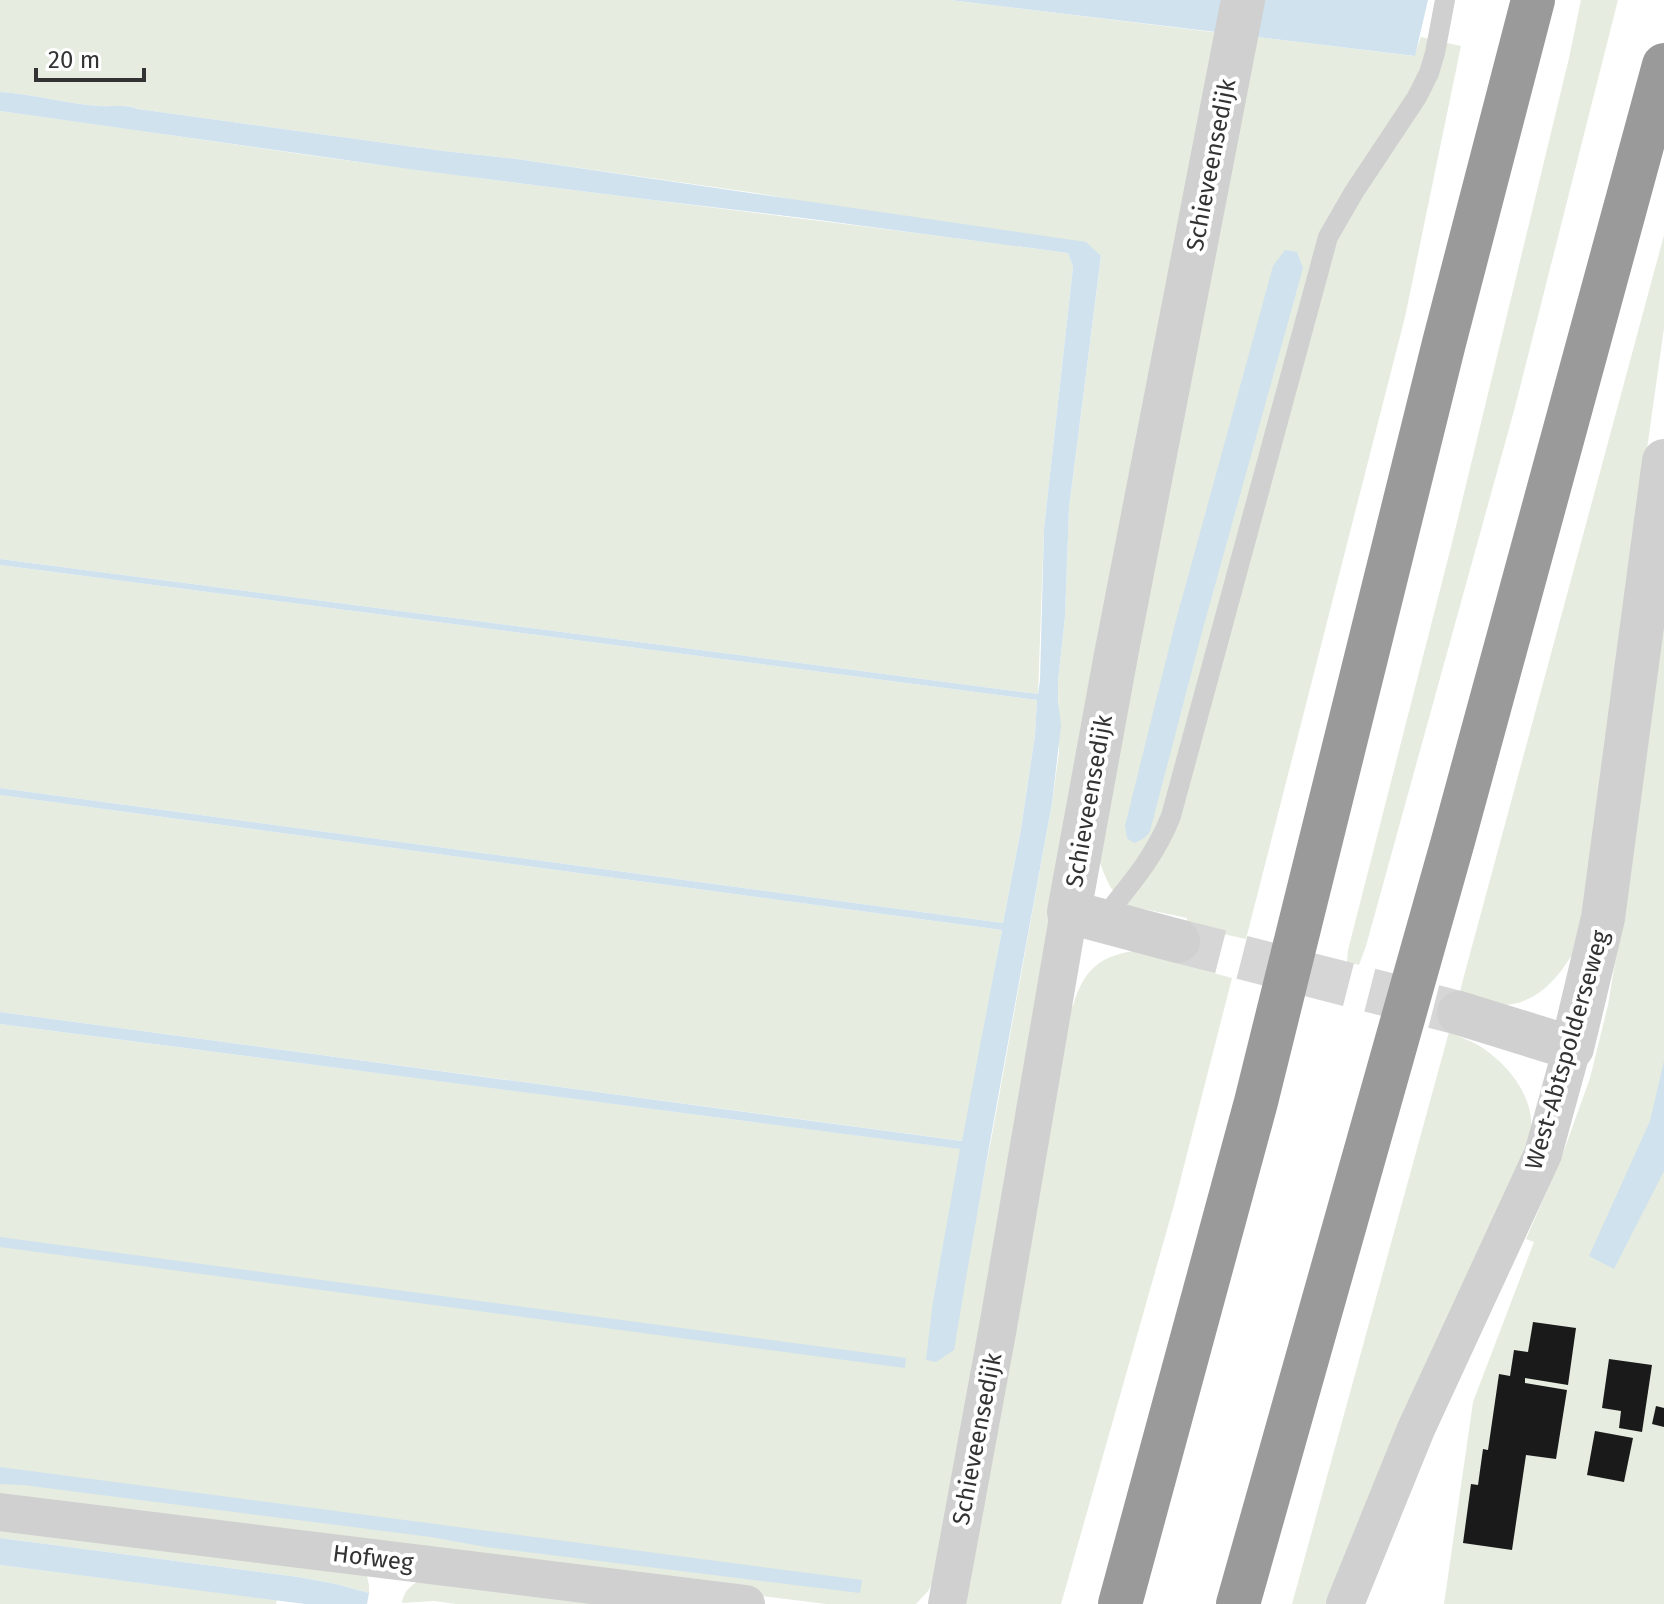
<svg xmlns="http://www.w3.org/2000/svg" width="1664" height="1604" font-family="'Fira Sans',sans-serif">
<rect width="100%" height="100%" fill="#fff"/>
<!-- green -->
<g fill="#e6ecdf">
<path d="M0,0H950L1220,33L933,1582L928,1591L916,1604H826L0,1502V1024L961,1149L933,1301L974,1227L992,1135L1052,803L1059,752L1058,681L1065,617L1069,508L1101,257L756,193L517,159L444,151L138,109C126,104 113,107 100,106C67,104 34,94 0,92Z"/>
<path d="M1581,0H1618L1515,407L1366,946L1359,965L1347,962L1348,950L1451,547L1569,58Z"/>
<path d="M1257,37L1414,56L1421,37L1461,46L1405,317L1246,939L1187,926V918L1139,908L1135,912C1112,895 1107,883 1098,857Z"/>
<path d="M0,111C140,130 280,152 419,170C635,199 852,224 1068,253L1073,267L1044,528L1038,694L0,559Z"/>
<path d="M1664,235V328L1577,946C1561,975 1538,1005 1501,1005C1487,1005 1472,1003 1457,1002Z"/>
<path d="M0,565L1037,700L1035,735L1021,829L1003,923L0,788Z"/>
<path d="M1664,593V1604H1444L1473,1402L1534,1242L1526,1239L1562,1156L1590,1078L1608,1005L1621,926Z"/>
<path d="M0,795L1002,930L963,1141L0,1012Z"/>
<path d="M1133,951L1232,978L1174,1205L1061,1604H957L1070,1006H1073C1083,972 1097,957 1133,951Z"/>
<path d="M1449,1032C1458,1036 1469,1040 1478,1045C1506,1062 1534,1095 1531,1129C1530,1136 1528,1142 1527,1148L1330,1604H1292Z"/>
<path d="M0,1518L366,1572L369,1585V1593L336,1584L298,1577L0,1538Z"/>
<path d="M0,1565L277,1600L276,1604H0Z"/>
<path d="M423,1578L662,1604H456L434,1601L402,1603C404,1589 412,1585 423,1578Z"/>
</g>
<!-- water -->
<g fill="#cfe2ee">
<path d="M950,0H1428L1415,56Z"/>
<path d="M0,92C34,94 67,104 100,106C113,107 126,104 138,109L444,151L517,159L1086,242L1101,256L1069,508L1065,617L1058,681V700L1061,726L1052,803C1019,985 984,1167 954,1350L936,1362L926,1360L933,1301L960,1149L0,1024V1012L962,1141L1002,930L0,795V788L1003,923L1021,829L1035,735L1037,700L0,565V559L1038,694L1040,680L1044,528L1073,267L1068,253L811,219L636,198L416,170L0,111Z"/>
<path d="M1285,250L1297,252L1303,268L1202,632L1150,831C1146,838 1141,840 1134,843L1127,838L1125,826L1175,624L1273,266Z"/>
<path d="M1664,1061V1171L1614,1269L1589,1256L1650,1121Z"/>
<path d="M0,1237L906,1358L905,1368L0,1247Z"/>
<path d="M0,1467L862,1580L860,1593L486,1547L431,1537L23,1485L0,1484Z"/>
<path d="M0,1538L298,1577L336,1584L369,1593L367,1604H305L0,1565Z"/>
</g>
<!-- building -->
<g fill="#1a1a1a">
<path d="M1533,1322L1576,1328L1568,1385L1525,1378V1383L1567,1390L1556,1459L1526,1455L1512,1550L1463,1543L1471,1484L1478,1485L1483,1449L1488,1450L1499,1374L1510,1376L1514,1350L1528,1352Z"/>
<path d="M1609,1359L1652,1365L1642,1432L1619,1428L1621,1411L1602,1408Z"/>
<path d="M1656,1406L1664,1408V1427L1652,1424Z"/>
<path d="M1595,1431L1633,1438L1624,1482L1587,1475Z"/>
</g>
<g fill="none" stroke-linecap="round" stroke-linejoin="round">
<!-- tertiary-tunnel -->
<path stroke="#d6d6d6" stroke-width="44" stroke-dasharray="44 22" stroke-linecap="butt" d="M1178,941L1459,1013"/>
<!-- service -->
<path stroke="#d0d0d0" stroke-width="20" d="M1101,921C1129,886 1155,857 1171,816L1328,237L1354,192L1417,97L1429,73L1435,53L1445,0"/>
<!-- minor -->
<g stroke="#d0d0d0" stroke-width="38">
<path d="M0,1512L746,1604"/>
<path d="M947,1604L998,1327L1069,912"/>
<path d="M1345,1604L1416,1429L1543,1154L1572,1048"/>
</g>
<!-- tertiary -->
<g stroke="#d0d0d0" stroke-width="44">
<path d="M1178,941L1069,912L1116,655L1243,0"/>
<path d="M1459,1013L1572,1048L1603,918L1664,461"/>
</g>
<!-- motorway -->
<g stroke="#9a9a9a" stroke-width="44">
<path d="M1120,1604L1256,1102L1444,343L1533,0"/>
<path d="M1238,1604L1453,841L1664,65"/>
</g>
</g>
<g text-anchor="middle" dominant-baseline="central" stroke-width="8" stroke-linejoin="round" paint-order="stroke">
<!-- street labels -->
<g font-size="24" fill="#333" stroke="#fff">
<text transform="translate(1211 165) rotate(-79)">Schieveensedijk</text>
<text transform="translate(1089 801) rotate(-80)">Schieveensedijk</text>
<text transform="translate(1567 1050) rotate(-74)">West-Abtspolderseweg</text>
<text transform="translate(977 1439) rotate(-79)">Schieveensedijk</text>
<text transform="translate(373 1558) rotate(7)">Hofweg</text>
</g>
</g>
<!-- scale -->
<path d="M36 68v12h108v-12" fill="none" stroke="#333333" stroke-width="4"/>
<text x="48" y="68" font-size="24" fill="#333333" stroke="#ffffff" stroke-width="6" paint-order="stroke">20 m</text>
</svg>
